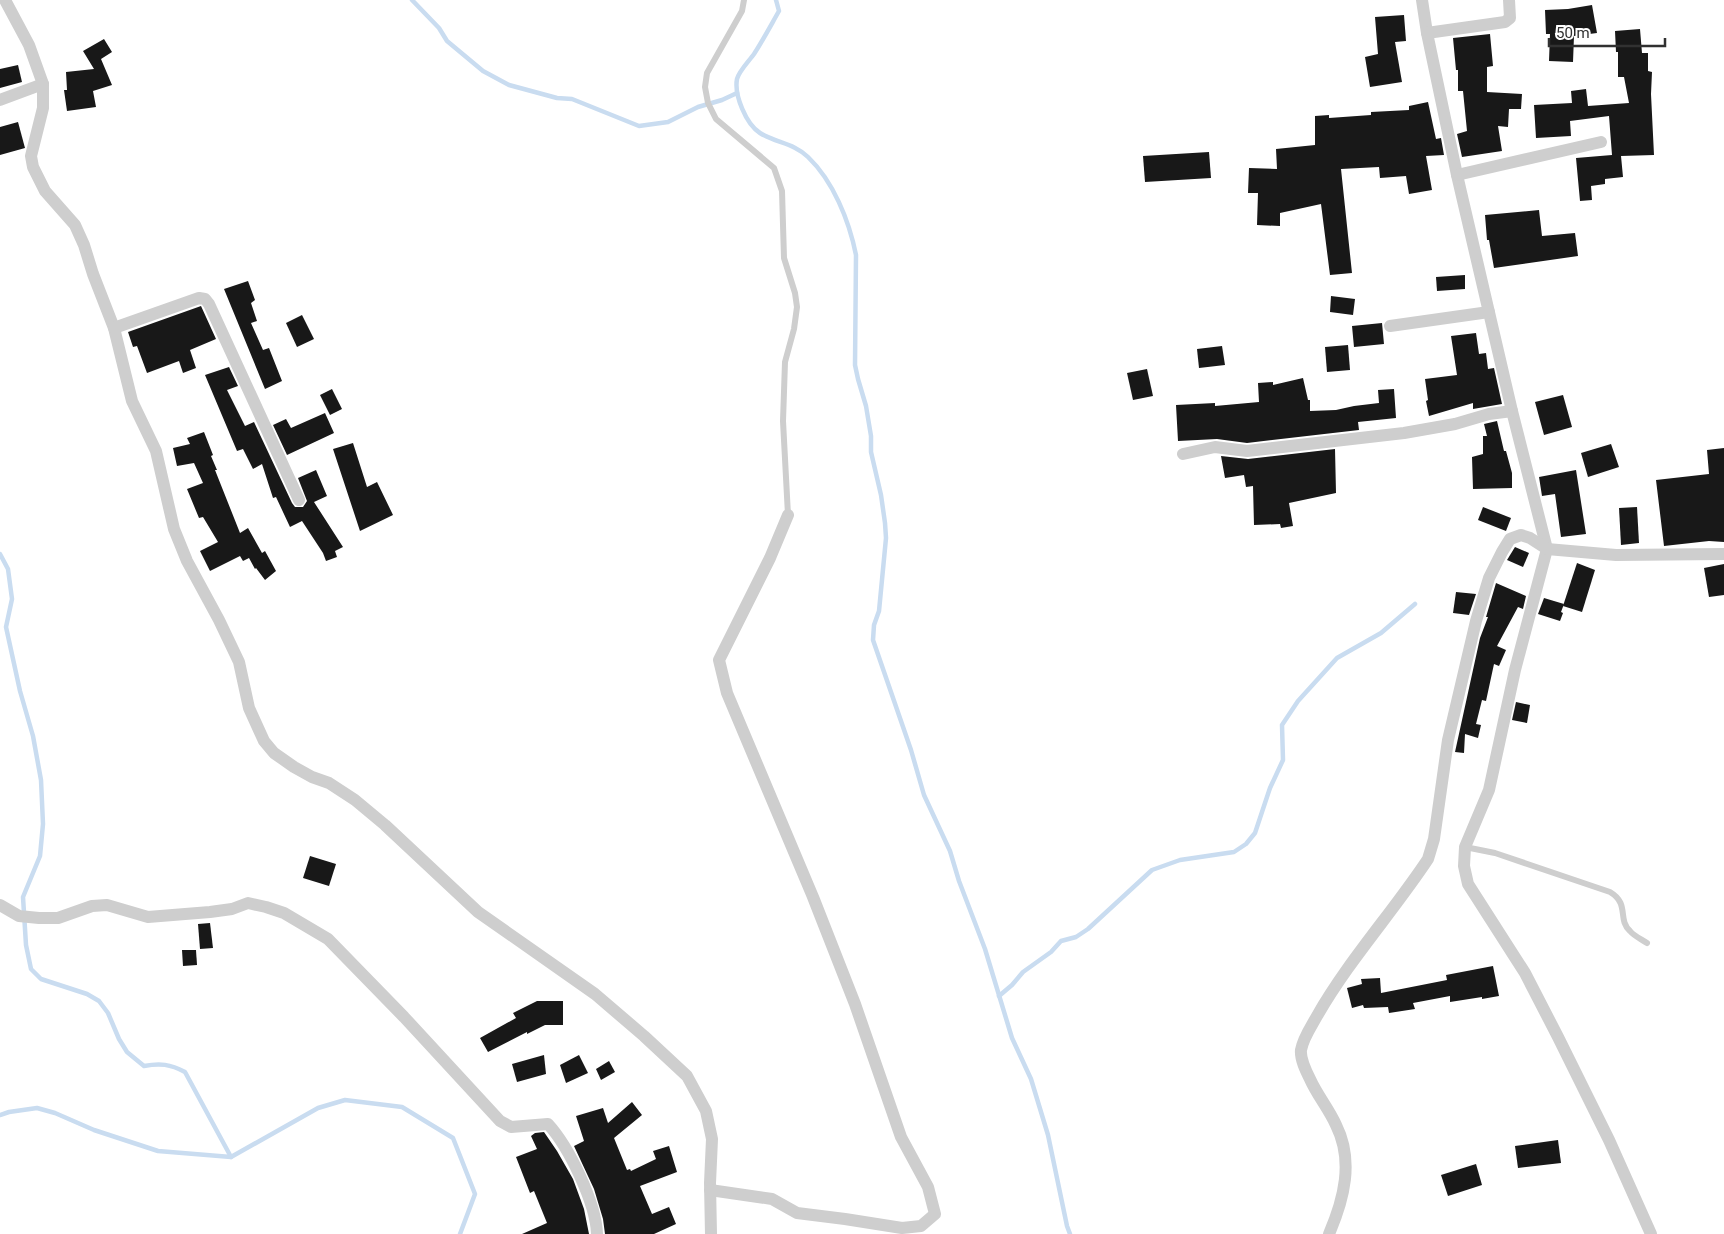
<svg xmlns="http://www.w3.org/2000/svg" width="1724" height="1234" font-family="Roboto,sans-serif">
<rect width="100%" height="100%" fill="#fff"/>
<g fill="none" stroke-linecap="round" stroke-linejoin="round">
<!-- stream -->
<g stroke="#c9dcf0" stroke-width="4.5">
<path d="M412,0L439,28L447,41L483,71L509,85L557,98L572,99L639,126L668,122L698,107L722,100L737,93"/>
<path d="M776,0L779,11C771,25 763,40 754,54C749,61 739,71 737,79C734,95 746,124 760,133C776,143 794,143 808,157C833,181 849,220 856,255L855,365L858,379L866,406L871,436V452L881,495L885,523L886,538L879,611L874,625L873,640L911,750L924,795L950,851L959,881L985,949L1012,1038L1031,1079L1048,1135L1067,1226L1070,1234"/>
<path d="M0,554L8,569L12,599L6,627L20,691L33,736L41,780L43,824L40,856L23,897L26,945L31,969L41,979L87,994L99,1001L108,1013L119,1039L127,1052L144,1066C160,1063 170,1064 185,1072L231,1157"/>
<path d="M999,996L1012,985L1023,972L1051,952L1061,941L1076,937L1088,929L1152,870L1180,860L1234,852L1246,844L1255,833L1270,788L1283,760L1282,725L1298,701L1337,658L1381,633L1415,604"/>
<path d="M0,1115L9,1112L37,1108L55,1113L94,1130L158,1151L231,1157L318,1108L345,1100L402,1107L453,1138L475,1194L460,1234"/>
</g>
</g>
<!-- building -->
<g fill="#181818">
<path d="M1592,5L1597,33L1574,36L1573,62L1549,61L1550,34H1546L1545,10L1568,9Z"/>
<path d="M1404,15L1406,41L1395,42L1402,82L1370,87L1365,57L1378,54L1375,17Z"/>
<path d="M1640,29L1642,53H1648V71L1652,72L1651,94L1654,155L1621,156L1623,177L1605,179V184L1591,186L1592,200L1580,201L1576,158L1612,155L1609,116L1570,121L1571,136L1536,138L1534,105L1572,103L1571,91L1586,89L1588,106L1629,103L1624,77H1618V52H1616L1615,31Z"/>
<path d="M1490,34L1493,66L1487,67V92L1522,94L1521,109H1509L1508,127L1498,126L1502,151L1462,157L1457,134L1467,131L1463,91H1458V70H1456L1453,38Z"/>
<path d="M104,39L112,52L101,59L112,85L93,91L96,107L67,111L64,90H67L66,72L94,69L83,51Z"/>
<path d="M18,65L22,82L0,88V69Z"/>
<path d="M1428,102L1436,139L1441,138L1444,155L1426,156L1432,190L1409,194L1406,176L1380,178L1379,167L1341,169L1352,273L1330,275L1321,204L1280,213V226L1257,225L1258,193H1248L1249,168L1277,169L1276,149L1315,145V116L1329,115V118L1371,115V112L1409,110V106Z"/>
<path d="M18,122L25,148L0,155V127Z"/>
<path d="M1209,152L1211,178L1145,182L1143,156Z"/>
<path d="M1539,210L1542,236L1575,233L1578,256L1494,268L1489,240H1487L1485,215Z"/>
<path d="M1465,275V289L1437,291L1436,277Z"/>
<path d="M248,281L255,300L251,303L257,321L251,323L263,350L269,348L282,381L265,389L224,289Z"/>
<path d="M1331,296L1355,299L1353,315L1330,312Z"/>
<path d="M201,306L216,339L190,350L196,368L183,373L179,361L147,373L137,346L133,347L128,332Z"/>
<path d="M302,315L314,339L297,347L286,323Z"/>
<path d="M1382,323L1384,344L1354,347L1352,326Z"/>
<path d="M1476,333L1479,354L1486,353L1488,369L1494,368L1502,404L1473,409V403L1429,416L1426,401L1428,400L1425,379L1457,375L1451,336Z"/>
<path d="M1348,345L1350,370L1327,372L1325,347Z"/>
<path d="M1222,346L1225,365L1199,368L1197,349Z"/>
<path d="M229,367L238,386L227,390L245,426L254,422L292,503L295,507H303L307,501L298,478L316,470L327,496L314,502L343,547L335,551L337,557L326,561L323,553L302,521L290,527L276,497L273,498L262,464L253,469L243,449L237,451L205,375Z"/>
<path d="M1147,369L1153,396L1133,400L1127,373Z"/>
<path d="M1303,378L1308,400H1310V411L1336,410L1354,406L1379,403L1378,390L1394,389L1396,418L1358,422L1359,430L1247,443L1217,439L1178,441L1176,405L1215,403V406L1259,402L1258,383L1273,382V385Z"/>
<path d="M332,389L342,409L330,415L320,395Z"/>
<path d="M1563,395L1572,427L1544,435L1535,402Z"/>
<path d="M325,413L334,433L287,455L273,425L286,419L291,428Z"/>
<path d="M1497,421L1504,451H1506L1512,473V488L1473,489L1472,457L1483,454V436H1487L1484,424Z"/>
<path d="M204,432L213,455L211,456L217,470H215L240,533L248,528L262,553L265,551L276,571L265,580L256,568L255,569L249,558L243,561L240,556L210,571L200,551L218,542L203,517L199,518L187,489L203,483L194,463L177,466L173,448L190,444L187,438Z"/>
<path d="M353,443L367,487L377,482L393,515L360,531L333,449Z"/>
<path d="M1611,444L1619,467L1588,477L1581,453Z"/>
<path d="M1724,448V542L1709,541L1664,546L1656,480L1709,474L1707,450Z"/>
<path d="M1335,449L1336,493L1289,503L1293,526L1281,528L1280,524L1254,525L1253,486L1246,487L1244,475L1225,478L1221,456L1248,459Z"/>
<path d="M1576,470L1586,534L1561,537L1555,494L1542,496L1539,477Z"/>
<path d="M1483,507L1511,518L1506,531L1478,520Z"/>
<path d="M1637,507L1639,543L1621,545L1619,508Z"/>
<path d="M1515,547L1529,553L1523,567L1507,560Z"/>
<path d="M1577,563L1595,570L1582,612L1563,606Z"/>
<path d="M1724,564V595L1709,597L1704,568Z"/>
<path d="M1496,583L1526,596L1523,609L1518,607L1497,646L1506,650L1499,666L1494,664L1486,701L1482,700L1476,724L1481,725L1478,738L1465,734L1464,753L1455,752L1480,638L1488,617H1486Z"/>
<path d="M1456,592L1476,594L1469,615L1453,613Z"/>
<path d="M1544,598L1564,604L1561,612L1563,613L1560,621L1538,614Z"/>
<path d="M1516,702L1530,705L1527,723L1512,720Z"/>
<path d="M310,856L336,864L329,886L303,878Z"/>
<path d="M210,923L213,948L200,949L198,924Z"/>
<path d="M182,950H196L197,965L183,966Z"/>
<path d="M1493,966L1499,996L1482,999V997L1450,1002V996L1413,1003L1415,1009L1389,1013L1388,1007L1364,1008L1363,1005L1352,1008L1347,988L1362,984L1361,979L1380,978L1381,993L1447,980L1446,975Z"/>
<path d="M537,1001H563V1025H545L527,1034V1032L488,1052L480,1038L516,1018L513,1013Z"/>
<path d="M544,1055L546,1074L517,1082L512,1064Z"/>
<path d="M579,1055L588,1073L566,1083L560,1065Z"/>
<path d="M609,1061L615,1072L601,1080L596,1069Z"/>
<path d="M632,1102L642,1115L614,1138L627,1170L630,1169L631,1171L656,1159L653,1151L669,1146L677,1172L640,1186L652,1214L669,1207L676,1224L654,1234H605L603,1219L594,1189L574,1146L584,1141L576,1116L603,1108L608,1123Z"/>
<path d="M544,1132L557,1151L573,1179L584,1209L589,1234H522L547,1223L534,1191L530,1193L516,1157L537,1149L531,1136L535,1133Z"/>
<path d="M1558,1140L1561,1163L1518,1168L1515,1146Z"/>
<path d="M1476,1164L1482,1185L1448,1196L1441,1175Z"/>
</g>
<g fill="none" stroke-linecap="round" stroke-linejoin="round">
<!-- lane -->
<g stroke="#cecece" stroke-width="6">
<path d="M744,0L742,11L707,73L705,87L708,103L716,119L774,168L782,191L784,258L795,293L797,307L794,329L785,362L783,421L788,515"/>
<path d="M1465,847L1495,853L1610,892C1630,904 1617,919 1630,931C1634,936 1641,939 1647,943"/>
</g>
<!-- street -->
<g stroke="#cecece" stroke-width="12">
<path d="M5,0L29,45L43,84V108L31,156L33,167L45,191L75,225L84,245L93,274L114,328L132,401L156,451L174,529L187,561L219,620L239,662L249,708L264,741L274,753L294,767L312,777L329,783L355,800L385,825L478,912L595,994L644,1036L687,1076L706,1111L712,1139L710,1183L711,1234"/>
<path d="M1422,0L1427,33L1457,175L1512,411L1547,549L1515,670L1489,790L1465,847L1464,866L1468,884L1525,973L1558,1037L1609,1140L1651,1234"/>
<path d="M1427,33L1505,22L1510,18L1509,0"/>
<path d="M0,100L43,84"/>
<path d="M1457,175L1601,142"/>
<path d="M1390,326L1489,312"/>
<path d="M114,328L199,298L205,299L209,304L299,500"/>
<path d="M1183,454L1215,447L1247,451L1404,433L1455,424L1489,414L1512,411"/>
<path d="M0,905L19,916L39,918H58L92,906L107,905L148,917L210,912L232,909L248,903L266,907L284,913L328,939L404,1017L500,1121L511,1127L548,1124C569,1147 596,1203 597,1234"/>
<path d="M710,1190L772,1199L797,1213L845,1219L902,1228L921,1226L935,1214L928,1187L901,1137L855,1004L813,897L727,693L719,660L770,558L788,515"/>
<path d="M1329,1234C1344,1199 1354,1161 1336,1125C1329,1109 1317,1095 1310,1079C1306,1071 1300,1059 1301,1050C1303,1038 1311,1027 1317,1016C1349,960 1393,912 1428,859L1434,839L1448,740L1476,621L1489,578L1502,552L1510,539L1521,535L1530,538L1547,549L1616,555L1724,554"/>
</g>
</g>
<!-- scale -->
<path d="M1549 38v8h116v-8" fill="none" stroke="#313131" stroke-width="2.5"/>
<text x="1556" y="38" font-size="15" fill="#313131" stroke="#ffffff" stroke-width="4" paint-order="stroke">50 m</text>
</svg>
